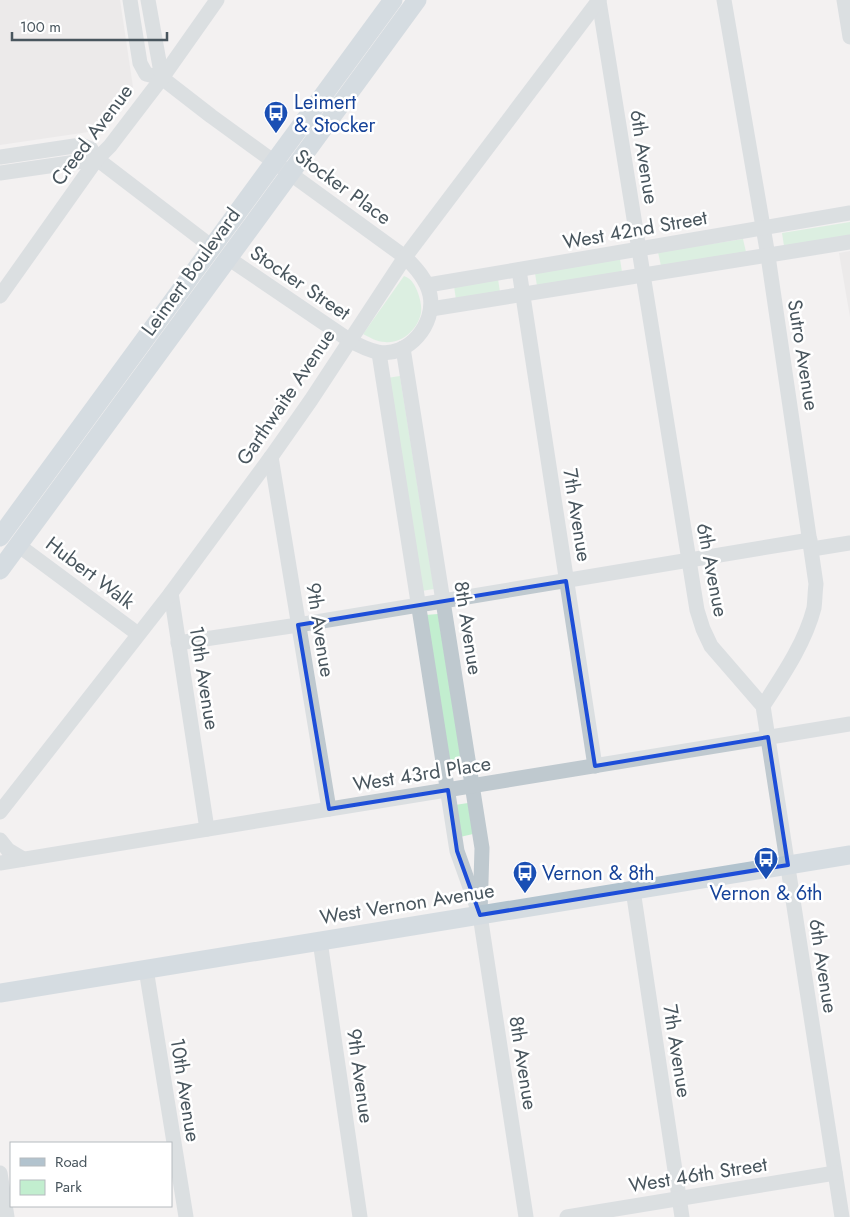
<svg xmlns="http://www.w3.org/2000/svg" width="850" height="1217" font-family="Jost,sans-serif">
<rect width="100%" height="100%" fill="#f3f1f1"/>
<!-- education -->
<g fill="#e4e2e3">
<path d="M0,0H120L133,87L102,130L0,145Z"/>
<path d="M850,251V317L839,253Z"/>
</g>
<!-- green -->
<g fill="#c2eecf">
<path d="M850,222V235L784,246L782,233Z"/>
<path d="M743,239L746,252L661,266L658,252Z"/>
<path d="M620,259L622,272L537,286L535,273Z"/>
<path d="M404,276C412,279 415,285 418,293C420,299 422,306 421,313C418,329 402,344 385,342C377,342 369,337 363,334Z"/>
<path d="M498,279L500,292L456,300L454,286Z"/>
<path d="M400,376L434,589L421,591L387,378Z"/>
<path d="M438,614L462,765L449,767L425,615Z"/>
<path d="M468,803L473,834L460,837L455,805Z"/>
</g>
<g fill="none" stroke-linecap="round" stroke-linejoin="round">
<!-- minor -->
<g stroke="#bfc9cf" stroke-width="15">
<path d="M130,0L140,63L146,74L162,78L211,116L405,257C416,268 427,280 430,295C436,324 408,358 378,352C367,350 358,345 349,340L228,258"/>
<path d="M148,0L162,78"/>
<path d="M724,0L768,256L816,584C815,592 815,600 814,608C805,643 783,675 763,706"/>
<path d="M844,0L850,37"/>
<path d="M599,1L697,610L703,629L711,646L763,706L842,1217"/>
<path d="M0,157L81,145L91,149L97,159L212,247"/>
<path d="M0,173L97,159"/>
<path d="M519,270L595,766"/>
<path d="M428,285L850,213"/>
<path d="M0,296L97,159L110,146L162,78L217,0"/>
<path d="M431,309L850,242"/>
<path d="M403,348L482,848L480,915L526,1217"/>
<path d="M379,353L457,851L477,907"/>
<path d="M271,457L329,809"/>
<path d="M18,545L138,634"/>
<path d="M812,549L850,543"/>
<path d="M171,593L207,829"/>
<path d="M178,643L298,625L810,540"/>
<path d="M0,812L171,593L271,457L311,400L405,257L599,0"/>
<path d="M0,840L8,850L23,859"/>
<path d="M0,863L850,724"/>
<path d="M633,890L682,1217"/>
<path d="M320,941L360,1217"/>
<path d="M146,969L186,1217"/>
<path d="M0,1173L7,1217"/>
<path d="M567,1217L835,1173"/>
</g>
<!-- major -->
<g stroke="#b2c3ce" stroke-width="19">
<path d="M0,537L393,0"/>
<path d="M0,570L417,0"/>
<path d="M0,993L850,855"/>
</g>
</g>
<!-- marked area -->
<path d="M0 0H850V1217H0ZM566,581L595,766L768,737L788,865L480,915L457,851L448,790L329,809L298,625Z" fill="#f3f1f1" fill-opacity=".55" fill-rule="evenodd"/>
<path fill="none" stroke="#1d4ed8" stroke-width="4" stroke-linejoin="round" d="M566,581L595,766L768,737L788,865L480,915L457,851L448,790L329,809L298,625Z"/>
<!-- icons -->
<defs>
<symbol id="bus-pin" viewBox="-11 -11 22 30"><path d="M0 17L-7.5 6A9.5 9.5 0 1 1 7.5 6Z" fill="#1a4fb4" stroke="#fff"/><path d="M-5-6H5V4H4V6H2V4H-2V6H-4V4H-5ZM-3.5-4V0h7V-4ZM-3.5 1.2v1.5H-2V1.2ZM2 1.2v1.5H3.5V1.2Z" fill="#fff"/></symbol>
</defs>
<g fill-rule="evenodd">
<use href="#bus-pin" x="262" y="99" width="28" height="38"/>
<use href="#bus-pin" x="752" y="845" width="28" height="38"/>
<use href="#bus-pin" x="511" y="859" width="28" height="38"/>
</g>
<g text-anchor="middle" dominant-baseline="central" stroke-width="5" stroke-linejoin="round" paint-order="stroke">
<!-- transit labels -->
<g font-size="20" fill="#164399" stroke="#fff" text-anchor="start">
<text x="294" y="102">Leimert<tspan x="294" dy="23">&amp; Stocker</tspan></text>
<text x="542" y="873">Vernon &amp; 8th</text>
<text x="766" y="893" text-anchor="middle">Vernon &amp; 6th</text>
</g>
<!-- street labels -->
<g font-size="20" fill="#49565e" stroke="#fff">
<text transform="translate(92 135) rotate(-53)">Creed Avenue</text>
<text transform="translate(644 157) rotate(81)">6th Avenue</text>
<text transform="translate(343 187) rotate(36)">Stocker Place</text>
<text transform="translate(635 230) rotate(-10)">West 42nd Street</text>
<text transform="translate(191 272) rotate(-54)">Leimert Boulevard</text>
<text transform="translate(300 283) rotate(34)">Stocker Street</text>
<text transform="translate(803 355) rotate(81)">Sutro Avenue</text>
<text transform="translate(286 397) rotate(-56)">Garthwaite Avenue</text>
<text transform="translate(577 515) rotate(81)">7th Avenue</text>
<text transform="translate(712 570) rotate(79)">6th Avenue</text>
<text transform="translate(90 573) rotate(37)">Hubert Walk</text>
<text transform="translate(468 628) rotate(81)">8th Avenue</text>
<text transform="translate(320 630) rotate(81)">9th Avenue</text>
<text transform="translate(204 678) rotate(81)">10th Avenue</text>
<text transform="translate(422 774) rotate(-9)">West 43rd Place</text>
<text transform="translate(407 904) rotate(-9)">West Vernon Avenue</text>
<text transform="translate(823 966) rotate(81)">6th Avenue</text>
<text transform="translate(677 1051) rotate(81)">7th Avenue</text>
<text transform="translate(523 1063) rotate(81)">8th Avenue</text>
<text transform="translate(360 1076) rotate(82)">9th Avenue</text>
<text transform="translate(185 1090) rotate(81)">10th Avenue</text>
<text transform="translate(698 1175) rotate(-9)">West 46th Street</text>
</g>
</g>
<!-- legend -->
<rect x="10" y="1142" width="162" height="65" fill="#ffffff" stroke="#b6bbbf"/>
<rect x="20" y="1158" width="25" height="8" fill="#b2c3ce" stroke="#b6bbbf"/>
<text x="55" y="1167" font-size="15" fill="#49565e">Road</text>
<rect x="20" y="1180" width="25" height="15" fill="#c2eecf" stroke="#b6bbbf"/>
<text x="55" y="1192" font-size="15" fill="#49565e">Park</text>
<!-- scale -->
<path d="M12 32v8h155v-8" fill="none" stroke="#49565e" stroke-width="2.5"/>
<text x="20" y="32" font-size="15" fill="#49565e" stroke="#ffffff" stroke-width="4" paint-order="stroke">100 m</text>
</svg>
